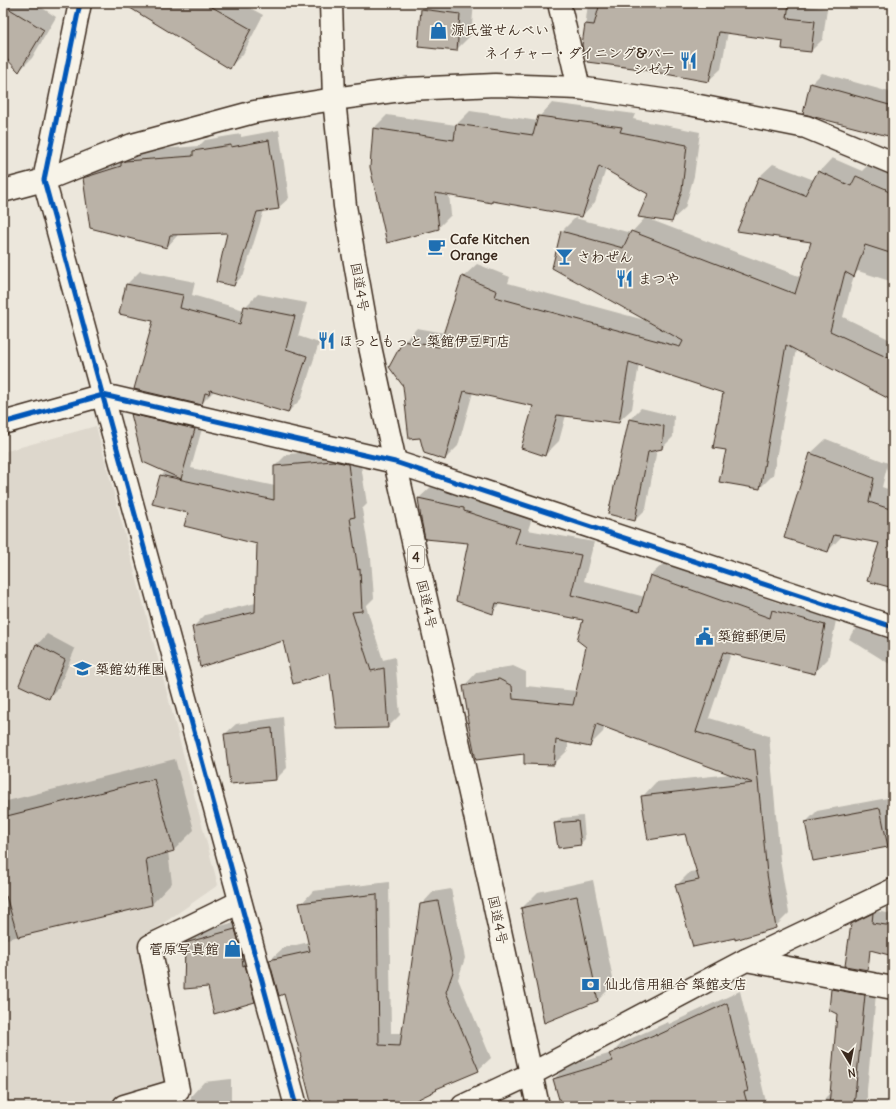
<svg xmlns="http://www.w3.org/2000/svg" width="896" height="1109" font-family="Delius,'Klee One',sans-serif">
<rect width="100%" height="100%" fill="#ece7dc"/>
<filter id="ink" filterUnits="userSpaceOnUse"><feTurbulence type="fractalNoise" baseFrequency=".025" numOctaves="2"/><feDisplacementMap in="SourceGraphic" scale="8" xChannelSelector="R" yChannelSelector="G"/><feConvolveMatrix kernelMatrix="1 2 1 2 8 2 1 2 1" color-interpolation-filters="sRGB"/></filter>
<g filter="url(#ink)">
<!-- built -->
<path fill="#ddd7cc" d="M96,426L218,885L138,941L168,1085L87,1106H3V452Z"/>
<!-- shadow -->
<g fill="#0003">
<path d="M3,3H35L56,17L32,58L19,71L3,54Z"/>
<path d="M147,3H241L263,15L243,54L230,67Z"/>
<path d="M361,3H474L471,35L456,50L419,46L423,6Z"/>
<path d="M588,3H799V5L827,9L823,39L811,51L784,40L728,32L721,69L708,81L590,55L583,45Z"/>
<path d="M822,73L893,93V133H890L888,135L811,84Z"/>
<path d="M552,103L635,114L633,119L700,132L694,176L685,208L671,221L646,218L801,277L812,241L739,231L759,177L773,164L814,180L819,172L832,158L862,171L870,163L893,174V282L858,271L854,275L843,317L893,341V400L796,349L773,475L760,488L727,449L724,392L639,364L632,409L618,422L566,415L559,441L545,455L535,405L473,392L458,446L445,459L404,342L417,328L445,333L463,277L477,264L510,277L508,283L648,321L553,267L562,231L575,218L631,233L646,217L650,194L606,169L595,202L582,216L493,200L491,202L449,194L451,215L438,228L374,128L387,115L456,125L470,111L538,121L539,117Z"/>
<path d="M279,130L289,198L278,208L264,210L244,274L234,285L229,232L178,234L177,236L167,247L85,178L95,167L136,151L199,146L205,140L241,134V137Z"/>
<path d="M140,271L195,282L192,295L244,310L245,307L258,294L307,303L298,336L319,343L301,399L288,412L214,391L201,404L155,320L120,313L127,284Z"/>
<path d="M143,404L205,418L191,468L275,486V466L287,454L345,449L359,452L367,504L362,509L370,558H371L374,598L366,606L383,660L395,657L400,715L388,727L331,672L284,640L193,627L205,615L256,603L258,543L189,512L161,476L166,471L132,415Z"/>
<path d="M641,408L674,416L673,437L662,448L657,449L646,509L635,520L610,514L630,419Z"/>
<path d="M826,439L888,463L882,487L893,491V587L880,543L843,535L828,551L785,537L811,453Z"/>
<path d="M433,485L533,515L528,530L594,542L584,581L645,597L651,575L665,562L779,603L786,596L838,611L828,659L814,673L731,653L709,718L769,736L780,860L789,913L775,927L676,886L690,872L697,871L686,833L643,796L656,782L731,774L605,726L603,732L589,746L568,741V750L554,764L525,752L469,715L464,686L477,672L513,666L526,672V686L577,691L587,647L584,619L502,603L492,612L469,542L422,519L419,498Z"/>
<path d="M863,622L893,631V666L849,639L852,633Z"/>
<path d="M47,634L75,649L59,687L48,698L37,645Z"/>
<path d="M893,697V724L890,721Z"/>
<path d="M283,717L287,768L276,779L231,783L225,734L236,724Z"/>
<path d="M175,759L194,830L174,850L168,852L172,883L152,904L3,940V802Z"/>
<path d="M893,797V845L883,847L806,822L817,811Z"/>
<path d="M583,816L585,839L580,844L555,824L561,818Z"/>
<path d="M593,880L614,984L598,1000L522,908L538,892Z"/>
<path d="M389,882L391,1033H403L421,905L433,892L451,889L465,958L458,979L491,1058L478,1070L439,1086L436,1090L412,1101L414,1106H313L302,1057L284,993L270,960L283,948L309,942L301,904L313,891Z"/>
<path d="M870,910L893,914V955L852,924L862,914Z"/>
<path d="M246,919L265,991L254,1002L209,986L186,943L198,932Z"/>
<path d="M845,977L877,983L867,1090V1106H562L554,1079L567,1066L612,1053L623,1042L668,1022L669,1024L740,991L766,1102H824L825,1098L832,1091L838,1013L832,989Z"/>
<path d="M231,1079V1106H191V1096L204,1082Z"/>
</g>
<!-- building -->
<g fill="#bab2a7" stroke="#3b2a1e">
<path d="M122,3H205L251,29L230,69Z"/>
<path d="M600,3H789L787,18L815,21L811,52L782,49L783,41L719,32L709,82L633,68L587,62L588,56L584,55L582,45L585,24L594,25Z"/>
<path d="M3,5L44,30L19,72L3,55Z"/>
<path d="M421,9L460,14L457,51L418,47Z"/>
<path d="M810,83L893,106L888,136L803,114Z"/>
<path d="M538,116L622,127L620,132L687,145L682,190L672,222L638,217L648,194L599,166L582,217L492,201V203L435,193L439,229L387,243L370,167L373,128L454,140L456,124L533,135Z"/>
<path d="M269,140L279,209L257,212L234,286L216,282L227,233L170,235L167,248L90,228L83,178L121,166V163L125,161L193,156V151L231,145V147Z"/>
<path d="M818,171L851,186L856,176L886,189L885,190L893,194V254L865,245L854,277L845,272L830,331L893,360V401L786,345L760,489L719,482L726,450L713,448L723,393L629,362L619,423L557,415L545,456L521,448L533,406L464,391L445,460L424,453L420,438L409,439L403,386L389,367L403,341L439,347L462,276L497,291L495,297L680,347L683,341L552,268L561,231L623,248L631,231L795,294L811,242L737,231L759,177L805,195Z"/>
<path d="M126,284L183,295L180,308L240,324L244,306L295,316L286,349L307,356L288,413L210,390L209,394L205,393L202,405L134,389L153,321L119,314Z"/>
<path d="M131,414L195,429L181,479L143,462Z"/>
<path d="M629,419L664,426L662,449L648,452L635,521L608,514Z"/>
<path d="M810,453L874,478L869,502L893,510V588L867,581L879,543L834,535L828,552L784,538Z"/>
<path d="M333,461L348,464L355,517L350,518L358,570L360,569L362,611L352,612L371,671L384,668L388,728L337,729L330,673L293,684L283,641L200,667L192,627L255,612L257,544L184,526L188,513L152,504L160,475L274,500V466Z"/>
<path d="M418,498L464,508V511L520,529L515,543L581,555L571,595L639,612L650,575L770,618L772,610L825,625L815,674L723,652L696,732L755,750L767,874L776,928L735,940V938L693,947L675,885L699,880L685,834L648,840L641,796L753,783L596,724L590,747L556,740L554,765L524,764V754L476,760L467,716H468L463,686L499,679L512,686L513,699L573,705L586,647L577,640L583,620L496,603L493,614L456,601L468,543L425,539L421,519Z"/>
<path d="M36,644L65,660L49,699L19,685Z"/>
<path d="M272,728L276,780L230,784L224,734Z"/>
<path d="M154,779L174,851L146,859L152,905L18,937L6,896L3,897V817Z"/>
<path d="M880,808L888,847L813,861L805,822Z"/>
<path d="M578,821L581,845L558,848L554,823Z"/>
<path d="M377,894L379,1045L400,1046L420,904L438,901L453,972L446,992L479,1071L436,1089L437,1090L404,1106H312L300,1058L301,1057L284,994L279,996L269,960L310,951L299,903Z"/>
<path d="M577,896L598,1001L544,1023L521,908Z"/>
<path d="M873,913L872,923L893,926V956L870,950L868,970L845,966L851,924Z"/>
<path d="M235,929L241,950L243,966L245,965L255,1002L214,1014L208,987L184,989L185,943Z"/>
<path d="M831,989L865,995L854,1106H829L837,1014L829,1010Z"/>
<path d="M727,1003L748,1091L744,1092L748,1106H561L553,1079L613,1061L609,1054L656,1034V1036Z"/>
</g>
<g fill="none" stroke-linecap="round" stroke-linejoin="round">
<defs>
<g id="minor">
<path d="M80,3L44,180L296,1106"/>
<path d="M559,3L579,88"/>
<path d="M3,191L44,180L132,145L254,112L334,99"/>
<path d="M3,423L103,395L395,462L893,627"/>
<path d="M746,960L893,890"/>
<path d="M124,1106L178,1090L150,946L240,902"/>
</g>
<g id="tertiary">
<path d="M334,99L408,89L495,85L579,88L689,104L806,127L893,163"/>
<path d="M463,1106L531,1074L746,960L893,988"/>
</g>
<path id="trunk" d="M331,3L334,99L345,206L369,342L395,462L476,820L538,1106"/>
</defs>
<!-- minor casing -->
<use href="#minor" stroke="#3b2a1e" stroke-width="25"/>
<!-- tertiary casing -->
<use href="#tertiary" stroke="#3b2a1e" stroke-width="25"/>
<!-- trunk casing -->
<use href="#trunk" stroke="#3b2a1e" stroke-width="25"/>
<!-- minor -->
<use href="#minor" stroke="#f7f3e8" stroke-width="22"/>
<!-- tertiary -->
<use href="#tertiary" stroke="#f7f3e8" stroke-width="22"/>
<!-- trunk -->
<use href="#trunk" stroke="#f7f3e8" stroke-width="22"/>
<defs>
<g id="cycleway">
<path d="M80,3L44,180L296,1106"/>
<path d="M3,423L103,395L395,462L893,627"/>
</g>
</defs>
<!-- cycleway casing -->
<use href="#cycleway" stroke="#f7f3e8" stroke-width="8"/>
<!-- cycleway -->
<use href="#cycleway" stroke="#0057b8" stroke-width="5"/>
</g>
</g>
<!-- icons -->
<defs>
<symbol id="shop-bare" viewBox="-9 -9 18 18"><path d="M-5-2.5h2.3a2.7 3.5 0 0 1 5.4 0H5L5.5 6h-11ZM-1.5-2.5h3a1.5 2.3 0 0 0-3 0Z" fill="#1f6fb2" stroke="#f7f3e8" stroke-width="2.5" paint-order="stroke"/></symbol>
<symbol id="restaurant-bare" viewBox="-9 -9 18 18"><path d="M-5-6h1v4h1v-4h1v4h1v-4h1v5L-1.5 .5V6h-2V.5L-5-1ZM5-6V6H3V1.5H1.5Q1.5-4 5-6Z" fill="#1f6fb2" stroke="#f7f3e8" stroke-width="2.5" paint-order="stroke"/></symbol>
<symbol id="cafe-bare" viewBox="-9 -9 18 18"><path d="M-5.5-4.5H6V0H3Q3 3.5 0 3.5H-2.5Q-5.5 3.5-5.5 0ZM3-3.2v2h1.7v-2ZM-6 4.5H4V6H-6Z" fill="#1f6fb2" stroke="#f7f3e8" stroke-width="2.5" paint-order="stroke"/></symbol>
<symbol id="bar-bare" viewBox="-9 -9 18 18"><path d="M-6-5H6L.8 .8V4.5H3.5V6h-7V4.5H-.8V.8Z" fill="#1f6fb2" stroke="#f7f3e8" stroke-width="2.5" paint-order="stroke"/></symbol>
<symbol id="civic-bare" viewBox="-9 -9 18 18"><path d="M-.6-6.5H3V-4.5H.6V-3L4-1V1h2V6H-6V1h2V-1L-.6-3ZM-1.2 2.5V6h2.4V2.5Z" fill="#1f6fb2" stroke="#f7f3e8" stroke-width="2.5" paint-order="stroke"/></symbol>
<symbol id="school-bare" viewBox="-9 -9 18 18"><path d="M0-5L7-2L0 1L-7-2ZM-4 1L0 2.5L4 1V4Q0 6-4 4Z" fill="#1f6fb2" stroke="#f7f3e8" stroke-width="2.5" paint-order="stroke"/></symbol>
<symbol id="bank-bare" viewBox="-9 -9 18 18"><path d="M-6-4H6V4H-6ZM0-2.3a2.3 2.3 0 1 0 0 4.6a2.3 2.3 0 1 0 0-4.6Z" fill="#1f6fb2" stroke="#f7f3e8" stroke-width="2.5" paint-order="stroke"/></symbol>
</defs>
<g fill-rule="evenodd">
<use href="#shop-bare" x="426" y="18" width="25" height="25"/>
<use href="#restaurant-bare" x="676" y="48" width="25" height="25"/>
<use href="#cafe-bare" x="424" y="234" width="25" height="25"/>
<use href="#bar-bare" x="552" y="244" width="25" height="25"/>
<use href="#restaurant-bare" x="612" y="266" width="25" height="25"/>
<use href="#restaurant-bare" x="314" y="328" width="25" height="25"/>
<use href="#civic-bare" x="692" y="624" width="25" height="25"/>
<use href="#school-bare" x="70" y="656" width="25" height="25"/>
<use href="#shop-bare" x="220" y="936" width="25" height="25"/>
<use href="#bank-bare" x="578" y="972" width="25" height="25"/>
</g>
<g text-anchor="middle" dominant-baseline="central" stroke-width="3" stroke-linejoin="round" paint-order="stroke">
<!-- shield labels -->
<rect fill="#f7f3e8" stroke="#73665b" stroke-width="1" x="408" y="546" width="16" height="22" rx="3"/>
<g font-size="13" font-weight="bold" fill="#3b2a1e">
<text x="416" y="557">4</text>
</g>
<!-- poi labels -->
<g font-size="14" font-weight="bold" fill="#3b2a1e" stroke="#f7f3e8" text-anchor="start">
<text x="451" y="30">源氏蛍せんべい</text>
<text x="675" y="53" text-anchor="end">ネイチャー・ダイニング&amp;バー<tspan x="675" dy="16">シゼナ</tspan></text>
<text x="450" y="239">Cafe Kitchen<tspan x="450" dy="16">Orange</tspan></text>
<text x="577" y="257">さわぜん</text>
<text x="638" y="279">まつや</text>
<text x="339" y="341">ほっともっと 築館伊豆町店</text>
<text x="717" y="636">築館郵便局</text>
<text x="95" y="669">築館幼稚園</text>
<text x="219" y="949" text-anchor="end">菅原写真館</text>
<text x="604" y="984">仙北信用組合 築館支店</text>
</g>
<!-- street labels -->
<g font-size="14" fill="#3b2a1e" stroke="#f7f3e8">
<text transform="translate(360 287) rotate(80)">国道4号</text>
<text transform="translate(427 604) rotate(77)">国道4号</text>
<text transform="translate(498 920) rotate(78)">国道4号</text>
</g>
</g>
<!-- margin -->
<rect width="896" height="1109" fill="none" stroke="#f7f3e8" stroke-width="16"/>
<rect x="8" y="8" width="880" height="1093" fill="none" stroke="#3b2a1e" stroke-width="1.5" filter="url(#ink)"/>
<!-- north arrow -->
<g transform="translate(850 1063) rotate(170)" stroke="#f7f3e8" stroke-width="3" paint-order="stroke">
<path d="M0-3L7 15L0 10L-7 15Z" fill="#3b2a1e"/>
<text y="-6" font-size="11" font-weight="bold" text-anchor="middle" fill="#3b2a1e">N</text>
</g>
</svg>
